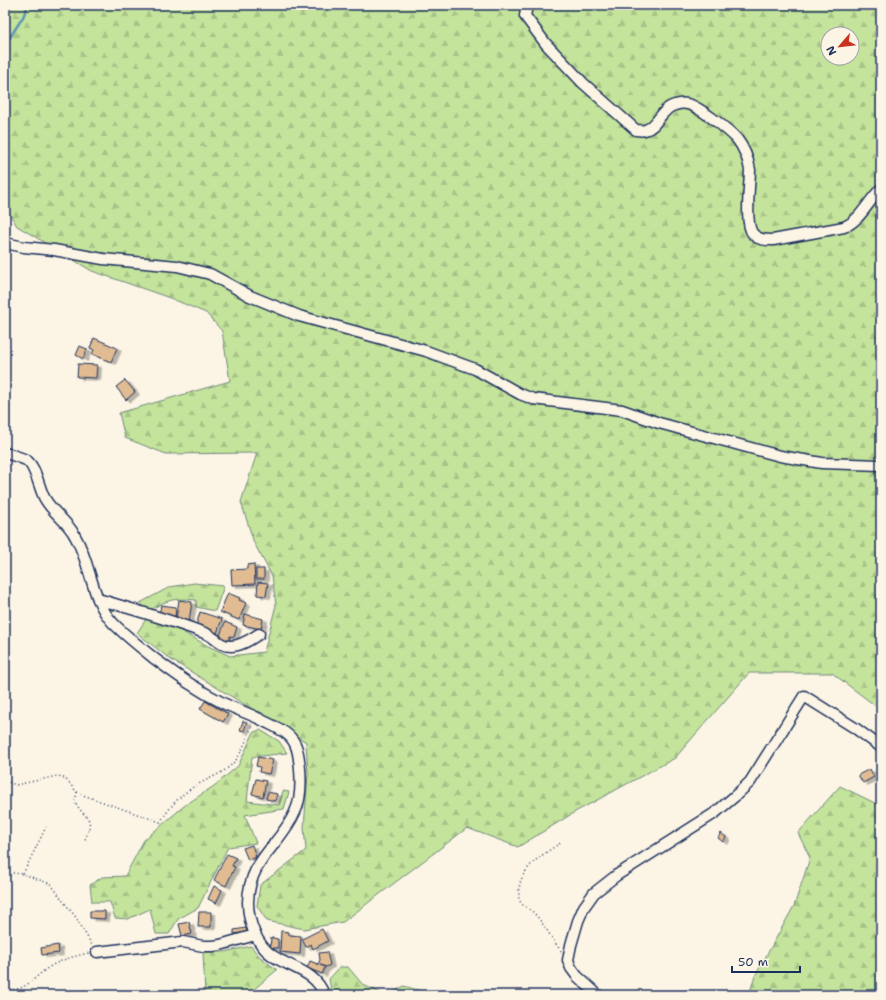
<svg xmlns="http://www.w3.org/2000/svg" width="886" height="1000" font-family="'Shantell Sans',sans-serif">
<defs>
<pattern id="forest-firs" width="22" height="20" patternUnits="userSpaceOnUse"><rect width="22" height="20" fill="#c4e39b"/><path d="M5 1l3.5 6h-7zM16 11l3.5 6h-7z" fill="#a8c388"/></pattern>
<filter id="shadow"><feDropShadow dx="4.5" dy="2.5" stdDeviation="0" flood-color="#0004"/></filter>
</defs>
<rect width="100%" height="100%" fill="#fcf5e5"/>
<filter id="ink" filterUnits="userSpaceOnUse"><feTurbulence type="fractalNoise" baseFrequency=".025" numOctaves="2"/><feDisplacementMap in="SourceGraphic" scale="8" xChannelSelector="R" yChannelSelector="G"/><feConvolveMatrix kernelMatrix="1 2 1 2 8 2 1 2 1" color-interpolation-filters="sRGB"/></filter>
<g filter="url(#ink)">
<!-- forest -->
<g fill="url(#forest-firs)" stroke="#70897c" fill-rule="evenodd">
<path d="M5,5H881V710L832,673H749L675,758L575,812L518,847L467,828L343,922L304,929L267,921L257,906L260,885L306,850L304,828L308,774L306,742L170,659L137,633L146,619L181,631L208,646L230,656L264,652L276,605L272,576L254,543L241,502L257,453L166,454L125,438L119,413L230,381L222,331L206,313L170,298L92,271L17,226L5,206ZM828,34H852V58H828Z"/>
<path d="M194,583L224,586L215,611L196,607V600C174,598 168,599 149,611L140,603L170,587Z"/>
<path d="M260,730L279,741L287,753L252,757L247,801L279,805L283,791L289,792L284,809L245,815L256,843L228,847L198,908L178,919L169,934H156L150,909L128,919L115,918L110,902H92L90,885L102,877L125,876L144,840L184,806L214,786L238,766L254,732Z"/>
<path d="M840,786L881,806V995H749L755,976L794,906L810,858L798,833Z"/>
<path d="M251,946L259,956L277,970L253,990L243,995H205L203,952H224Z"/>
<path d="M340,967H348L363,985L386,995H332L329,979Z"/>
<path d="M404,986L421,991L420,995H389Z"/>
</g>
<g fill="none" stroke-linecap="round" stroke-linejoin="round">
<!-- stream -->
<path stroke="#6195b6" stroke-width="2.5" d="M5,45L23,17L28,5"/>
</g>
<!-- building -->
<g fill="#e1bc92" stroke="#1b2f5e" filter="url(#shadow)">
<path d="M94,338L117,348L111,362L92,354L94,350L90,348Z"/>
<path d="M80,346L87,349L83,359L76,355Z"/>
<path d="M78,364L97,365L96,378L77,377Z"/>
<path d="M125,380L135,392L126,400L116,387Z"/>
<path d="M254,564L255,584L232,585L231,570L247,569V565Z"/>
<rect x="256" y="569" width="8" height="10"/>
<path d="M258,582L268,583L266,596L257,595Z"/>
<path d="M228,593L240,598L239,600L246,603L239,620L220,612Z"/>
<path d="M179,600L192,602L189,621L176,619Z"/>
<path d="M161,605L176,607L175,617L159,615Z"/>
<path d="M200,612L222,619L217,633L196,626Z"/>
<path d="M245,614L263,619L261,629L243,625Z"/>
<path d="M225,622L237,627L234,637L230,636L229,641L219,638Z"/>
<path d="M205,701L228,714L223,722L200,709Z"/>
<path d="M243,721L247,722L244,731L240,730Z"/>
<path d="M258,757L273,760L269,774L259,772L260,767L256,766Z"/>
<path d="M870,769L874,777L863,783L858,775Z"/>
<path d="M256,779L266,781L263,797L252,794Z"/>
<path d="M268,792L277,794L275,801L266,799Z"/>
<path d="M721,833L726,837L723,842L718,838Z"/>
<path d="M252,845L256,857L248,860L243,848Z"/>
<path d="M227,854L236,858L232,866L235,867L226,886L214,880Z"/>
<path d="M214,886L222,890L216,903L208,899Z"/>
<path d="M90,911H105V919L90,918Z"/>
<path d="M199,912H211V927H198Z"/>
<path d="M189,922L192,934L182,936L179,924Z"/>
<path d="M246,928L247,932L234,934V930Z"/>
<path d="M322,929L328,941L313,949L311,944L306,947L302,939Z"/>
<path d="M281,931L289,932V935L301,936L300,954L280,952Z"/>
<path d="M271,938L278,939V948H270Z"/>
<path d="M58,945L59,953L42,955L41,948Z"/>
<path d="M327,952L330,965L326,967L318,964L320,960L319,953Z"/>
<path d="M310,961L325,967L322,974L307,968Z"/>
</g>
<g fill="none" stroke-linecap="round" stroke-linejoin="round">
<defs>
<g id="minor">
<path d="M527,5L525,16L546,44L583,83L636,130C639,130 642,131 645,130C658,127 661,108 675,105C678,104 684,103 687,104C697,105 730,131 737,139C744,148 748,158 750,170C750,184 744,224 753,234C758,240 766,240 773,240L844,227C861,220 868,201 881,189"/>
<path d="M5,243L24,247L54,250L103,259L177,266L210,274L250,296L299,316L426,351L475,369L520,394L533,399L622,410L659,423L780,456L822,463L881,465"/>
<path d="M5,453C12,455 20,457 26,460C36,466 39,489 45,499C53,513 68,522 75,536C91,563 91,600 113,623C126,636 140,647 155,659C178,676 197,690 223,703C235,709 248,713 260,719C272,726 289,731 295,744C299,752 299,760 300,769C301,782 301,800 295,812C280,846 249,859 248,902C248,921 256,945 273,956C291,968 317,972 324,995"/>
<path d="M98,599C134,610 172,620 207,634C216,638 219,646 231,646C241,646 251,639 259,634"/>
<path d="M97,952L183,942L203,946H213L220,945L255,935"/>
<path d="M598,995L577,976L571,968L568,960L571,945L578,921L584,907L594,893L617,875L715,813L734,797L750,782L804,696L855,728L881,747"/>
</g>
</defs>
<!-- minor casing -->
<use href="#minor" stroke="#1b2f5e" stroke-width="13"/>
<!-- path -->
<g stroke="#1b2f5e" stroke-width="1.5" stroke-dasharray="1 3" stroke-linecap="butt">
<path d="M5,781L16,785L57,776C68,776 71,789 80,794L160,822C170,808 175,800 189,790C204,779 224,775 236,760C243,750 247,738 252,726"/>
<path d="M77,792L75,802C86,822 96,814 84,842"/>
<path d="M23,874L46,827"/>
<path d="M5,875L13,873L23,874L51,884L63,901L75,916L92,945"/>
<path d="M561,951C552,939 544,924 534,913C530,909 522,906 520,901C518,898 519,895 519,892C519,867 544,854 562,842"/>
<path d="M5,989C26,993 34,976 51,966C63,959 75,956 89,953"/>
</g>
<!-- minor -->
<use href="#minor" stroke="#fcf5e5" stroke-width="10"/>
</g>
</g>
<!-- margin -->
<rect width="886" height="1000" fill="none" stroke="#fcf5e5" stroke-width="20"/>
<rect x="10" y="10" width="866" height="980" fill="none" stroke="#1b2f5e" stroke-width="1.5" filter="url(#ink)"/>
<!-- north arrow -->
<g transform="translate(840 46) rotate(242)"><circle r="19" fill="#fcf5e5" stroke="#a2a6af"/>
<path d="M0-3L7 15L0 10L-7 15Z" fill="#c8321e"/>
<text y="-6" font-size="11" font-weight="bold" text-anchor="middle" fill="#1b2f5e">N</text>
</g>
<!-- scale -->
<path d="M732 966v6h68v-6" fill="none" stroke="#1b2f5e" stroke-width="2"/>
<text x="738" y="966" font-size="12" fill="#1b2f5e" stroke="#fcf5e5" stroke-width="3" paint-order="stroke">50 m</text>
</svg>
